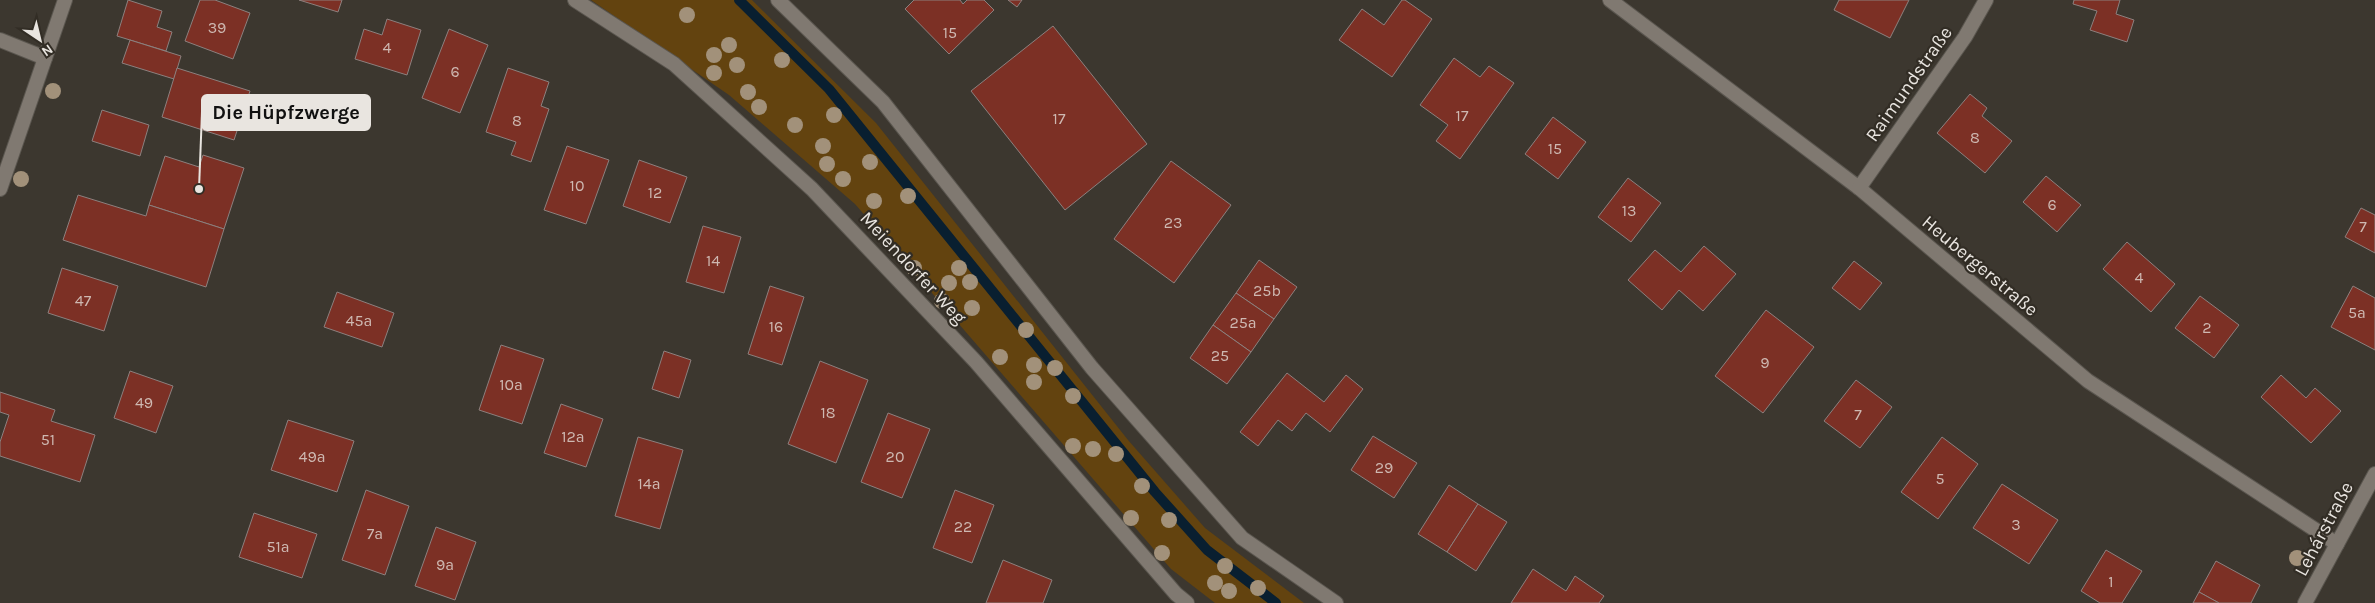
<svg xmlns="http://www.w3.org/2000/svg" width="2375" height="603" font-family="Karla,sans-serif">
<rect width="100%" height="100%" fill="#3c372f"/>
<!-- green -->
<path fill="#63430f" d="M591,0H752L876,123L1128,440L1205,528L1304,603H1215L1171,569L855,204L729,95Z"/>
<g fill="none" stroke-linecap="round" stroke-linejoin="round">
<!-- stream -->
<path stroke="#091f30" stroke-width="10" d="M739,0L829,89L1155,492L1207,550L1276,603"/>
</g>
<!-- building -->
<g fill="#7c3025" stroke="#8c807e">
<path d="M128,0L162,11L157,27L172,32L166,51L117,36Z"/>
<path d="M200,0H215L250,13L233,59L185,41Z"/>
<path d="M299,0H342L338,12Z"/>
<path d="M914,0H960L963,4L967,0H984L994,10L949,54L905,9Z"/>
<path d="M1008,0H1022L1017,7Z"/>
<path d="M1402,0H1405L1432,19L1392,77L1339,40L1362,9L1384,25Z"/>
<path d="M1839,0H1909L1890,38L1834,10Z"/>
<path d="M2074,0H2120L2116,14L2134,20L2127,42L2090,30L2097,11L2073,4Z"/>
<path d="M387,19L421,30L407,75L355,59L364,29L382,35Z"/>
<path d="M1053,26L1147,144L1065,210L971,91Z"/>
<path d="M449,29L488,45L460,113L422,98Z"/>
<path d="M130,40L181,56L174,79L122,63Z"/>
<path d="M1454,58L1480,77L1489,66L1514,83L1460,159L1436,141L1448,125L1420,105Z"/>
<path d="M177,68L250,91L234,140L162,117Z"/>
<path d="M508,68L549,82L541,106L549,109L531,162L511,155L516,142L486,132Z"/>
<path d="M1970,94L1987,108L1982,116L2012,141L1985,173L1937,133Z"/>
<path d="M102,110L149,125L140,156L92,141Z"/>
<path d="M1553,117L1586,142L1558,179L1525,154Z"/>
<path d="M567,146L609,160L586,224L544,210Z"/>
<path d="M203,155L244,168L224,229L149,205L165,156L199,167Z"/>
<path d="M639,160L687,177L670,223L623,206Z"/>
<path d="M1171,161L1231,205L1174,283L1114,239Z"/>
<path d="M2046,176L2081,205L2057,232L2023,202Z"/>
<path d="M1628,178L1661,203L1631,242L1598,217Z"/>
<path d="M78,195L146,216L149,205L224,229L206,287L63,240Z"/>
<path d="M2361,208L2375,215V253L2345,237Z"/>
<path d="M703,226L741,237L724,293L686,282Z"/>
<path d="M2127,242L2175,284L2151,312L2103,269Z"/>
<path d="M1704,246L1736,274L1703,311L1679,290L1662,310L1628,280L1655,250L1681,272Z"/>
<path d="M1259,260L1297,287L1274,319L1236,293Z"/>
<path d="M1854,261L1882,283L1860,310L1832,288Z"/>
<path d="M62,268L118,286L104,331L48,313Z"/>
<path d="M770,286L804,297L782,365L748,354Z"/>
<path d="M2353,286L2375,298V350L2331,327Z"/>
<path d="M337,292L394,313L382,347L324,327Z"/>
<path d="M1236,293L1274,319L1251,352L1213,325Z"/>
<path d="M2200,296L2239,325L2214,358L2175,328Z"/>
<path d="M1766,310L1814,347L1763,413L1715,376Z"/>
<path d="M1213,325L1251,352L1227,384L1190,358Z"/>
<path d="M501,345L544,359L522,424L479,410Z"/>
<path d="M664,351L691,360L679,398L652,389Z"/>
<path d="M820,361L868,380L836,463L788,444Z"/>
<path d="M130,371L173,386L156,433L114,418Z"/>
<path d="M1287,373L1324,402L1346,375L1363,389L1330,432L1306,413L1292,431L1278,420L1258,446L1240,432Z"/>
<path d="M2281,375L2306,398L2315,388L2341,411L2311,443L2261,397Z"/>
<path d="M1856,380L1892,407L1860,448L1824,421Z"/>
<path d="M0,392L55,410L51,421L95,435L80,482L0,456V442L9,415L0,412Z"/>
<path d="M561,404L603,419L586,467L544,453Z"/>
<path d="M888,413L930,429L902,498L861,482Z"/>
<path d="M288,420L354,441L337,492L271,470Z"/>
<path d="M1373,436L1417,463L1394,498L1351,470Z"/>
<path d="M638,437L683,450L660,529L615,516Z"/>
<path d="M1942,437L1978,464L1938,519L1901,492Z"/>
<path d="M2002,484L2058,520L2029,564L1973,528Z"/>
<path d="M1449,485L1478,504L1447,552L1418,534Z"/>
<path d="M366,490L409,506L385,575L342,560Z"/>
<path d="M955,490L994,505L972,563L933,548Z"/>
<path d="M1478,504L1507,522L1476,571L1447,552Z"/>
<path d="M254,513L317,534L302,578L239,557Z"/>
<path d="M436,527L476,542L455,600L415,586Z"/>
<path d="M2106,550L2142,571L2122,603H2100L2081,591Z"/>
<path d="M1003,560L1052,580L1043,603H986Z"/>
<path d="M2216,561L2260,585L2251,603H2219L2199,592Z"/>
<path d="M1533,569L1566,591L1575,576L1604,596L1599,603H1511Z"/>
<path d="M2199,592L2219,603H2193Z"/>
</g>
<g fill="none" stroke-linecap="round" stroke-linejoin="round">
<defs>
<g id="minor">
<path d="M575,0L674,64L812,189L976,362L1176,594L1187,603"/>
<path d="M1610,0L1859,188L2088,381L2337,544"/>
<path d="M0,40L45,58"/>
<path d="M1859,188L1965,37L1986,0"/>
<path d="M2305,603L2375,474"/>
</g>
<g id="tertiary">
<path d="M778,0L883,102L1092,368L1242,538L1336,603"/>
<path d="M0,189L65,0"/>
</g>
</defs>
<!-- minor casing -->
<use href="#minor" stroke="#5a564f" stroke-width="16"/>
<!-- tertiary casing -->
<use href="#tertiary" stroke="#5a564f" stroke-width="16"/>
<!-- minor -->
<use href="#minor" stroke="#807971" stroke-width="14"/>
<!-- tertiary -->
<use href="#tertiary" stroke="#807971" stroke-width="14"/>
</g>
<!-- trees -->
<g fill="#a2917a">
<circle cx="687" cy="15" r="8"/>
<circle cx="729" cy="45" r="8"/>
<circle cx="714" cy="55" r="8"/>
<circle cx="782" cy="60" r="8"/>
<circle cx="737" cy="65" r="8"/>
<circle cx="714" cy="73" r="8"/>
<circle cx="53" cy="91" r="8"/>
<circle cx="748" cy="92" r="8"/>
<circle cx="759" cy="107" r="8"/>
<circle cx="834" cy="115" r="8"/>
<circle cx="795" cy="125" r="8"/>
<circle cx="823" cy="146" r="8"/>
<circle cx="870" cy="162" r="8"/>
<circle cx="827" cy="164" r="8"/>
<circle cx="21" cy="179" r="8"/>
<circle cx="843" cy="179" r="8"/>
<circle cx="908" cy="196" r="8"/>
<circle cx="874" cy="201" r="8"/>
<circle cx="914" cy="268" r="8"/>
<circle cx="959" cy="268" r="8"/>
<circle cx="970" cy="282" r="8"/>
<circle cx="949" cy="283" r="8"/>
<circle cx="942" cy="301" r="8"/>
<circle cx="972" cy="308" r="8"/>
<circle cx="1026" cy="330" r="8"/>
<circle cx="1000" cy="357" r="8"/>
<circle cx="1034" cy="365" r="8"/>
<circle cx="1055" cy="368" r="8"/>
<circle cx="1034" cy="382" r="8"/>
<circle cx="1073" cy="396" r="8"/>
<circle cx="1073" cy="446" r="8"/>
<circle cx="1093" cy="449" r="8"/>
<circle cx="1116" cy="454" r="8"/>
<circle cx="1142" cy="486" r="8"/>
<circle cx="1131" cy="518" r="8"/>
<circle cx="1169" cy="520" r="8"/>
<circle cx="1162" cy="553" r="8"/>
<circle cx="2297" cy="558" r="8"/>
<circle cx="1225" cy="566" r="8"/>
<circle cx="1215" cy="583" r="8"/>
<circle cx="1258" cy="588" r="8"/>
<circle cx="1229" cy="591" r="8"/>
</g>
<g text-anchor="middle" dominant-baseline="central" stroke-width="4.5" stroke-linejoin="round" paint-order="stroke">
<!-- number labels -->
<g font-size="16" fill="#ceb8b1">
<text x="217" y="27">39</text>
<text x="950" y="32">15</text>
<text x="387" y="47">4</text>
<text x="455" y="71">6</text>
<text x="1462" y="115">17</text>
<text x="1059" y="118">17</text>
<text x="517" y="120">8</text>
<text x="1975" y="137">8</text>
<text x="1555" y="148">15</text>
<text x="577" y="185">10</text>
<text x="655" y="192">12</text>
<text x="2052" y="204">6</text>
<text x="1629" y="210">13</text>
<text x="1173" y="222">23</text>
<text x="2363" y="226">7</text>
<text x="713" y="260">14</text>
<text x="2139" y="277">4</text>
<text x="1267" y="290">25b</text>
<text x="83" y="300">47</text>
<text x="2357" y="312">5a</text>
<text x="359" y="320">45a</text>
<text x="1243" y="322">25a</text>
<text x="776" y="326">16</text>
<text x="2207" y="327">2</text>
<text x="1220" y="355">25</text>
<text x="1765" y="362">9</text>
<text x="511" y="384">10a</text>
<text x="144" y="402">49</text>
<text x="828" y="412">18</text>
<text x="1858" y="414">7</text>
<text x="573" y="436">12a</text>
<text x="48" y="439">51</text>
<text x="312" y="456">49a</text>
<text x="895" y="456">20</text>
<text x="1384" y="467">29</text>
<text x="1940" y="478">5</text>
<text x="649" y="483">14a</text>
<text x="2016" y="524">3</text>
<text x="963" y="526">22</text>
<text x="375" y="533">7a</text>
<text x="278" y="546">51a</text>
<text x="445" y="564">9a</text>
<text x="2111" y="581">1</text>
</g>
<!-- street labels -->
<g font-size="19" fill="#e9e5e0" stroke="#322d25">
<text transform="translate(1909 84) rotate(-55)">Raimundstraße</text>
<text transform="translate(1980 266) rotate(40)">Heubergerstraße</text>
<text transform="translate(913 268) rotate(47)">Meiendorfer Weg</text>
<text transform="translate(2324 529) rotate(-62)">Lehárstraße</text>
</g>
</g>
<!-- callouts -->
<path fill="none" stroke="#e9e5e0" stroke-width="2" d="M199 189L202 112"/>
<circle fill="#e9e5e0" stroke="#322d25" stroke-width="2" cx="199" cy="189" r="5"/>
<rect fill="#e9e5e0" stroke="#e9e5e0" stroke-width="2" x="202" y="95" width="168" height="35" rx="5"/>
<g font-size="20" text-anchor="middle" font-weight="bold" fill="#111">
<text x="286" y="119">Die Hüpfzwerge</text>
</g>
<!-- north arrow -->
<g transform="translate(40 40) rotate(145)" stroke="#322d25" stroke-width="4" paint-order="stroke">
<path d="M0-4L9 19L0 12L-9 19Z" fill="#e9e5e0"/>
<text y="-8" font-size="14" font-weight="bold" text-anchor="middle" fill="#e9e5e0">N</text>
</g>
</svg>
